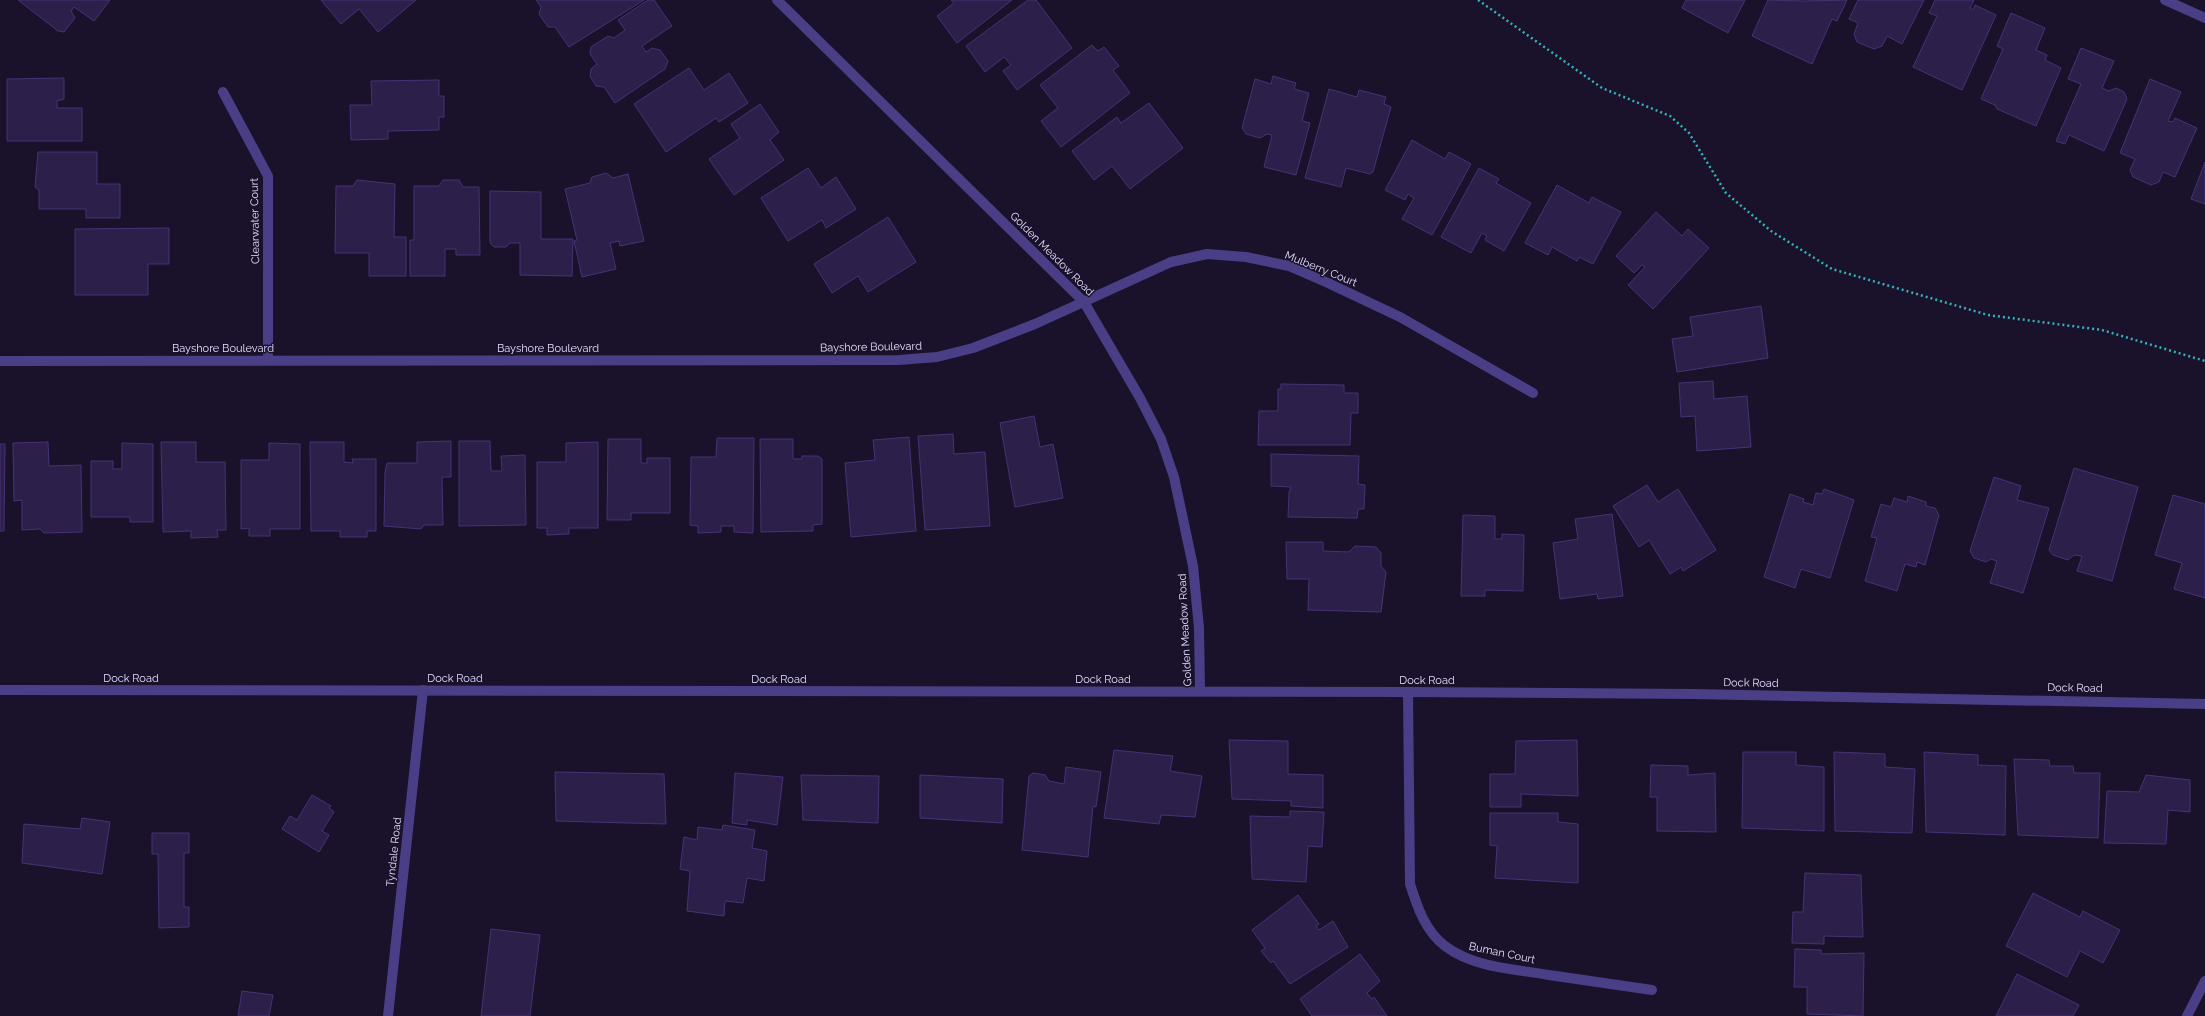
<svg xmlns="http://www.w3.org/2000/svg" width="2205" height="1016" font-family="Raleway,sans-serif">
<rect width="100%" height="100%" fill="#19122a"/>
<!-- building -->
<g fill="#2c1f4a" stroke="#473275">
<path d="M18,0H110L94,21L74,7L71,11L75,18L64,32L58,31Z"/>
<path d="M321,0H416L378,32L359,9L341,24Z"/>
<path d="M536,0H644L569,47L555,27H548L539,14L541,7Z"/>
<path d="M648,0H654L672,26L642,46L646,52L652,48L660,50L668,61L665,69L615,103L604,87L596,86L590,76L591,69L597,64L590,54L591,47L608,36L614,38L625,30L618,20Z"/>
<path d="M951,0H1012L957,43L937,16L954,3Z"/>
<path d="M1028,0H1036L1072,48L1017,90L1003,71L1011,65L1004,57L985,72L966,46Z"/>
<path d="M1686,0H1745L1728,33L1682,8Z"/>
<path d="M1768,0L1803,1L1847,0L1837,21L1832,19L1812,64L1752,36Z"/>
<path d="M1858,0H1924L1902,44L1887,36L1882,46L1874,49L1857,42L1854,34L1858,23L1849,19Z"/>
<path d="M1935,0H1974L1970,8L1973,10L1975,5L1996,15L1962,90L1913,67L1937,16L1929,13Z"/>
<path d="M2011,13L2045,28L2036,50L2047,55L2045,60L2061,68L2036,126L1997,109L1995,105L1981,99L2003,49L1997,46Z"/>
<path d="M1092,45L1098,51L1104,47L1119,66L1113,70L1130,93L1061,147L1041,121L1058,108L1040,85Z"/>
<path d="M2081,48L2114,61L2102,88L2109,91L2116,88L2124,92L2127,99L2104,151L2069,135L2065,144L2056,141L2081,84L2068,79Z"/>
<path d="M689,68L704,90L729,73L748,103L719,122L716,118L666,152L634,104Z"/>
<path d="M1273,76L1296,83L1294,89L1309,93L1302,121L1310,123L1296,175L1264,167L1272,135L1267,134L1260,138L1246,134L1242,128L1255,79L1271,84Z"/>
<path d="M64,78V99L57,101V108H82V141H7V79Z"/>
<path d="M2150,79L2181,92L2168,121L2173,122L2175,118L2197,128L2175,177L2163,172L2159,182L2151,185L2133,177L2130,170L2135,159L2120,153Z"/>
<path d="M439,80V96H444V117H439V130L388,131V139L351,140L350,105H372L371,81Z"/>
<path d="M1329,89L1357,97L1359,90L1386,97L1384,104L1391,107L1373,172L1370,174L1346,168L1341,187L1305,178Z"/>
<path d="M1149,103L1183,148L1130,189L1112,166L1094,180L1072,151L1117,117L1121,123Z"/>
<path d="M760,104L779,132L770,140L784,160L734,195L709,159L740,138L731,124Z"/>
<path d="M1412,140L1445,159L1449,152L1471,164L1432,235L1402,219L1414,198L1408,194L1405,200L1385,190Z"/>
<path d="M38,152H97V184H120V218H86V209H39V190L35,187Z"/>
<path d="M2205,162V204L2191,199Z"/>
<path d="M808,168L821,188L836,177L856,209L826,228L822,220L788,241L761,198Z"/>
<path d="M1479,168L1499,179L1496,183L1531,203L1504,251L1485,240L1487,236L1482,233L1471,253L1441,237Z"/>
<path d="M606,173L613,178L628,174L644,241L620,246L619,241L610,243L616,269L582,277L574,241L577,240L565,189L590,183L592,177Z"/>
<path d="M357,180L395,184L394,237H406V276H369V253H335L336,186H353Z"/>
<path d="M443,180H459L463,187H479L480,255H456V249H445V276H410V240H414V186H439Z"/>
<path d="M1557,185L1589,203L1592,197L1621,212L1593,264L1579,257L1577,261L1552,247L1548,255L1525,243Z"/>
<path d="M490,191L541,192V239H573L572,276L520,275V243H510L506,247H494L490,243Z"/>
<path d="M1656,212L1682,236L1688,229L1709,248L1653,309L1628,285L1645,267L1642,265L1634,273L1616,256Z"/>
<path d="M888,217L916,262L868,292L858,276L832,293L814,264Z"/>
<path d="M169,228V264H148V295H75V229Z"/>
<path d="M1761,306L1768,358L1677,372L1672,339L1693,336L1690,317Z"/>
<path d="M1713,381L1714,399L1747,396L1751,447L1697,451L1695,416L1681,417L1679,383Z"/>
<path d="M1281,384L1344,385V393H1358V413H1351L1350,445H1258L1259,411H1278V389H1281Z"/>
<path d="M1034,416L1040,447L1053,444L1063,498L1015,507L1000,423Z"/>
<path d="M953,434L954,454L985,452L990,526L925,530L918,436Z"/>
<path d="M909,437L916,531L851,537L845,463L875,460L873,440Z"/>
<path d="M717,438H754L753,533L734,532V526H721V532L698,533V526L690,525L691,457H716Z"/>
<path d="M608,439H641V463H647V458H670V513H631V520H607Z"/>
<path d="M760,439H793V459H802V456H818L822,459V524L813,525V531L761,532Z"/>
<path d="M451,441V477H442L443,525H424L421,529L384,526L385,473L387,463H417V442Z"/>
<path d="M459,441H490L491,471H502L501,456L525,455L526,525L459,526Z"/>
<path d="M48,442L49,466L81,465L82,532L44,533L40,529L22,530V500L14,501L13,443Z"/>
<path d="M161,442H196V462H225L226,530H217L218,537L191,538V531L163,532Z"/>
<path d="M310,442H344V462L353,463L352,459H376V531H367V537H340V531H311Z"/>
<path d="M598,442V528H569V534L547,535V528H537V462H566V443Z"/>
<path d="M122,443L153,444V522H130V517H91V461H113V469H122Z"/>
<path d="M269,443L300,444V529H270V536H249V528L241,529V460H269Z"/>
<path d="M0,444H5L4,531H0Z"/>
<path d="M1271,454L1359,456L1358,484L1365,485L1364,509H1358L1357,518L1288,517L1289,492L1291,487L1271,486Z"/>
<path d="M2074,468L2138,487L2112,581L2077,571L2082,556L2074,555L2068,560L2053,555L2049,550Z"/>
<path d="M1994,477L2021,486L2017,500L2049,508L2023,593L1990,583L1997,561L1991,559L1986,562L1974,558L1970,551Z"/>
<path d="M1647,485L1658,502L1678,489L1716,550L1683,571L1681,567L1670,574L1649,540L1639,547L1613,506Z"/>
<path d="M1824,489L1854,500L1830,578L1801,569L1795,588L1764,577L1790,494L1804,499L1803,502L1813,505L1816,493L1822,494Z"/>
<path d="M2173,495L2205,504V598L2174,589L2182,563L2155,555Z"/>
<path d="M1908,496L1926,502V506L1935,508L1939,515L1925,565L1917,562L1916,567L1905,564L1897,591L1865,581L1877,538L1871,537L1881,504L1891,507L1894,498L1907,502Z"/>
<path d="M1612,514L1623,596L1598,599L1597,594L1560,599L1553,543L1578,539L1575,519Z"/>
<path d="M1463,515L1495,516V539H1502V534L1524,535L1523,591L1485,590V596H1461Z"/>
<path d="M1286,542H1323V551L1349,552L1355,546L1376,547L1381,553V566L1386,572L1381,612L1308,610L1309,579H1287Z"/>
<path d="M1229,740L1288,741V774L1323,775V808L1291,806V801L1232,799Z"/>
<path d="M1577,740L1578,796L1521,794V807H1490V774H1515L1516,741Z"/>
<path d="M1114,750L1173,756L1170,771L1202,776L1195,817L1161,815L1159,824L1104,818Z"/>
<path d="M1743,752H1796V765L1824,767V831L1742,828Z"/>
<path d="M1834,752L1885,754V767L1915,769L1912,833L1835,831Z"/>
<path d="M1924,752L1978,755V765L2006,766L2005,835L1926,832Z"/>
<path d="M2014,759L2049,760L2050,766H2073L2074,773H2100L2098,838L2018,835Z"/>
<path d="M1651,765L1688,766V775L1715,773L1716,832L1657,831V797H1650Z"/>
<path d="M1066,767L1101,772L1096,807L1093,806L1088,857L1022,850L1029,776L1033,773L1045,775L1049,781L1064,784Z"/>
<path d="M555,772L664,774L666,824L556,821Z"/>
<path d="M735,773L783,777L777,825L747,820V825L732,823Z"/>
<path d="M801,775L879,776L878,823L803,820Z"/>
<path d="M920,775L1003,779L1002,823L920,818Z"/>
<path d="M2146,775L2190,780V812L2168,810L2166,844L2104,843L2107,791L2139,792Z"/>
<path d="M312,795L331,806L329,808L334,812L322,831L329,835L319,852L282,829L290,816L297,820Z"/>
<path d="M1290,811L1324,812L1322,847L1308,846L1306,882L1252,879L1250,816L1290,817Z"/>
<path d="M1490,813H1558V822L1578,824V883L1495,878L1497,846L1490,845Z"/>
<path d="M82,818L110,822L102,874L22,863L24,824L80,829Z"/>
<path d="M723,825L755,830L752,848L767,851L764,881L747,878L743,903L725,901L724,916L687,911L690,871L680,869L684,837L697,840L698,827L722,830Z"/>
<path d="M152,833H189V853H184V907H189V927L159,928L158,854H152Z"/>
<path d="M1805,873L1861,875L1863,937L1824,936V944L1792,943L1793,912H1803Z"/>
<path d="M2033,893L2080,917L2083,911L2120,930L2103,963L2080,951L2067,977L2006,946Z"/>
<path d="M1298,895L1319,924L1316,926L1319,930L1333,921L1348,947L1290,984L1273,961L1271,963L1261,951L1265,948L1252,930Z"/>
<path d="M491,929L540,935L530,1016H481Z"/>
<path d="M1795,949L1821,950V954L1864,953L1863,1016L1807,1014V987H1794Z"/>
<path d="M1360,954L1380,981L1367,993L1372,999L1374,997L1387,1016H1312L1300,999Z"/>
<path d="M2017,974L2079,1005L2073,1016H1996Z"/>
<path d="M242,991L273,995L269,1016H238Z"/>
</g>
<g fill="none" stroke-linecap="round" stroke-linejoin="round">
<!-- path -->
<path stroke="#35b1b8" stroke-width="2.5" stroke-dasharray="2 3" stroke-linecap="butt" d="M1478,0L1602,88L1670,116L1689,133L1726,193L1771,231L1832,269L1988,315L2102,330L2205,361"/>
<!-- minor -->
<g stroke="#4a3f87" stroke-width="10">
<path d="M777,0L1084,302L1140,398L1161,439L1174,477L1193,566L1199,628L1200,691"/>
<path d="M2165,0L2205,18"/>
<path d="M223,92L268,176V360"/>
<path d="M0,361L899,360L937,357L973,348L1035,324L1171,262L1207,254L1246,257L1289,266L1328,283L1400,317L1533,393"/>
<path d="M0,690L1408,692L1693,694L2205,704"/>
<path d="M1408,692L1410,884C1417,906 1425,931 1445,946C1474,968 1515,969 1549,975C1584,980 1618,985 1652,990"/>
<path d="M388,1016L423,690"/>
</g>
<!-- tertiary -->
<path stroke="#4a3f87" stroke-width="10" d="M2187,1016L2205,981"/>
</g>
<g text-anchor="middle" dominant-baseline="central" stroke-width="3" stroke-linejoin="round" paint-order="stroke">
<!-- street labels -->
<g font-size="11" fill="#e4dcfe" stroke="#19122a">
<text transform="translate(255 221) rotate(-91)">Clearwater Court</text>
<text transform="translate(1052 254) rotate(45)">Golden Meadow Road</text>
<text transform="translate(1321 269) rotate(22)">Mulberry Court</text>
<text transform="translate(871 347) rotate(-1)">Bayshore Boulevard</text>
<text x="223" y="348">Bayshore Boulevard</text>
<text x="548" y="348">Bayshore Boulevard</text>
<text transform="translate(1185 630) rotate(-93)">Golden Meadow Road</text>
<text x="131" y="678">Dock Road</text>
<text x="455" y="678">Dock Road</text>
<text x="779" y="679">Dock Road</text>
<text x="1103" y="679">Dock Road</text>
<text x="1427" y="680">Dock Road</text>
<text transform="translate(1751 683) rotate(1)">Dock Road</text>
<text transform="translate(2075 688) rotate(1)">Dock Road</text>
<text transform="translate(394 852) rotate(-84)">Tyndale Road</text>
<text transform="translate(1502 953) rotate(12)">Buman Court</text>
</g>
</g>
</svg>
